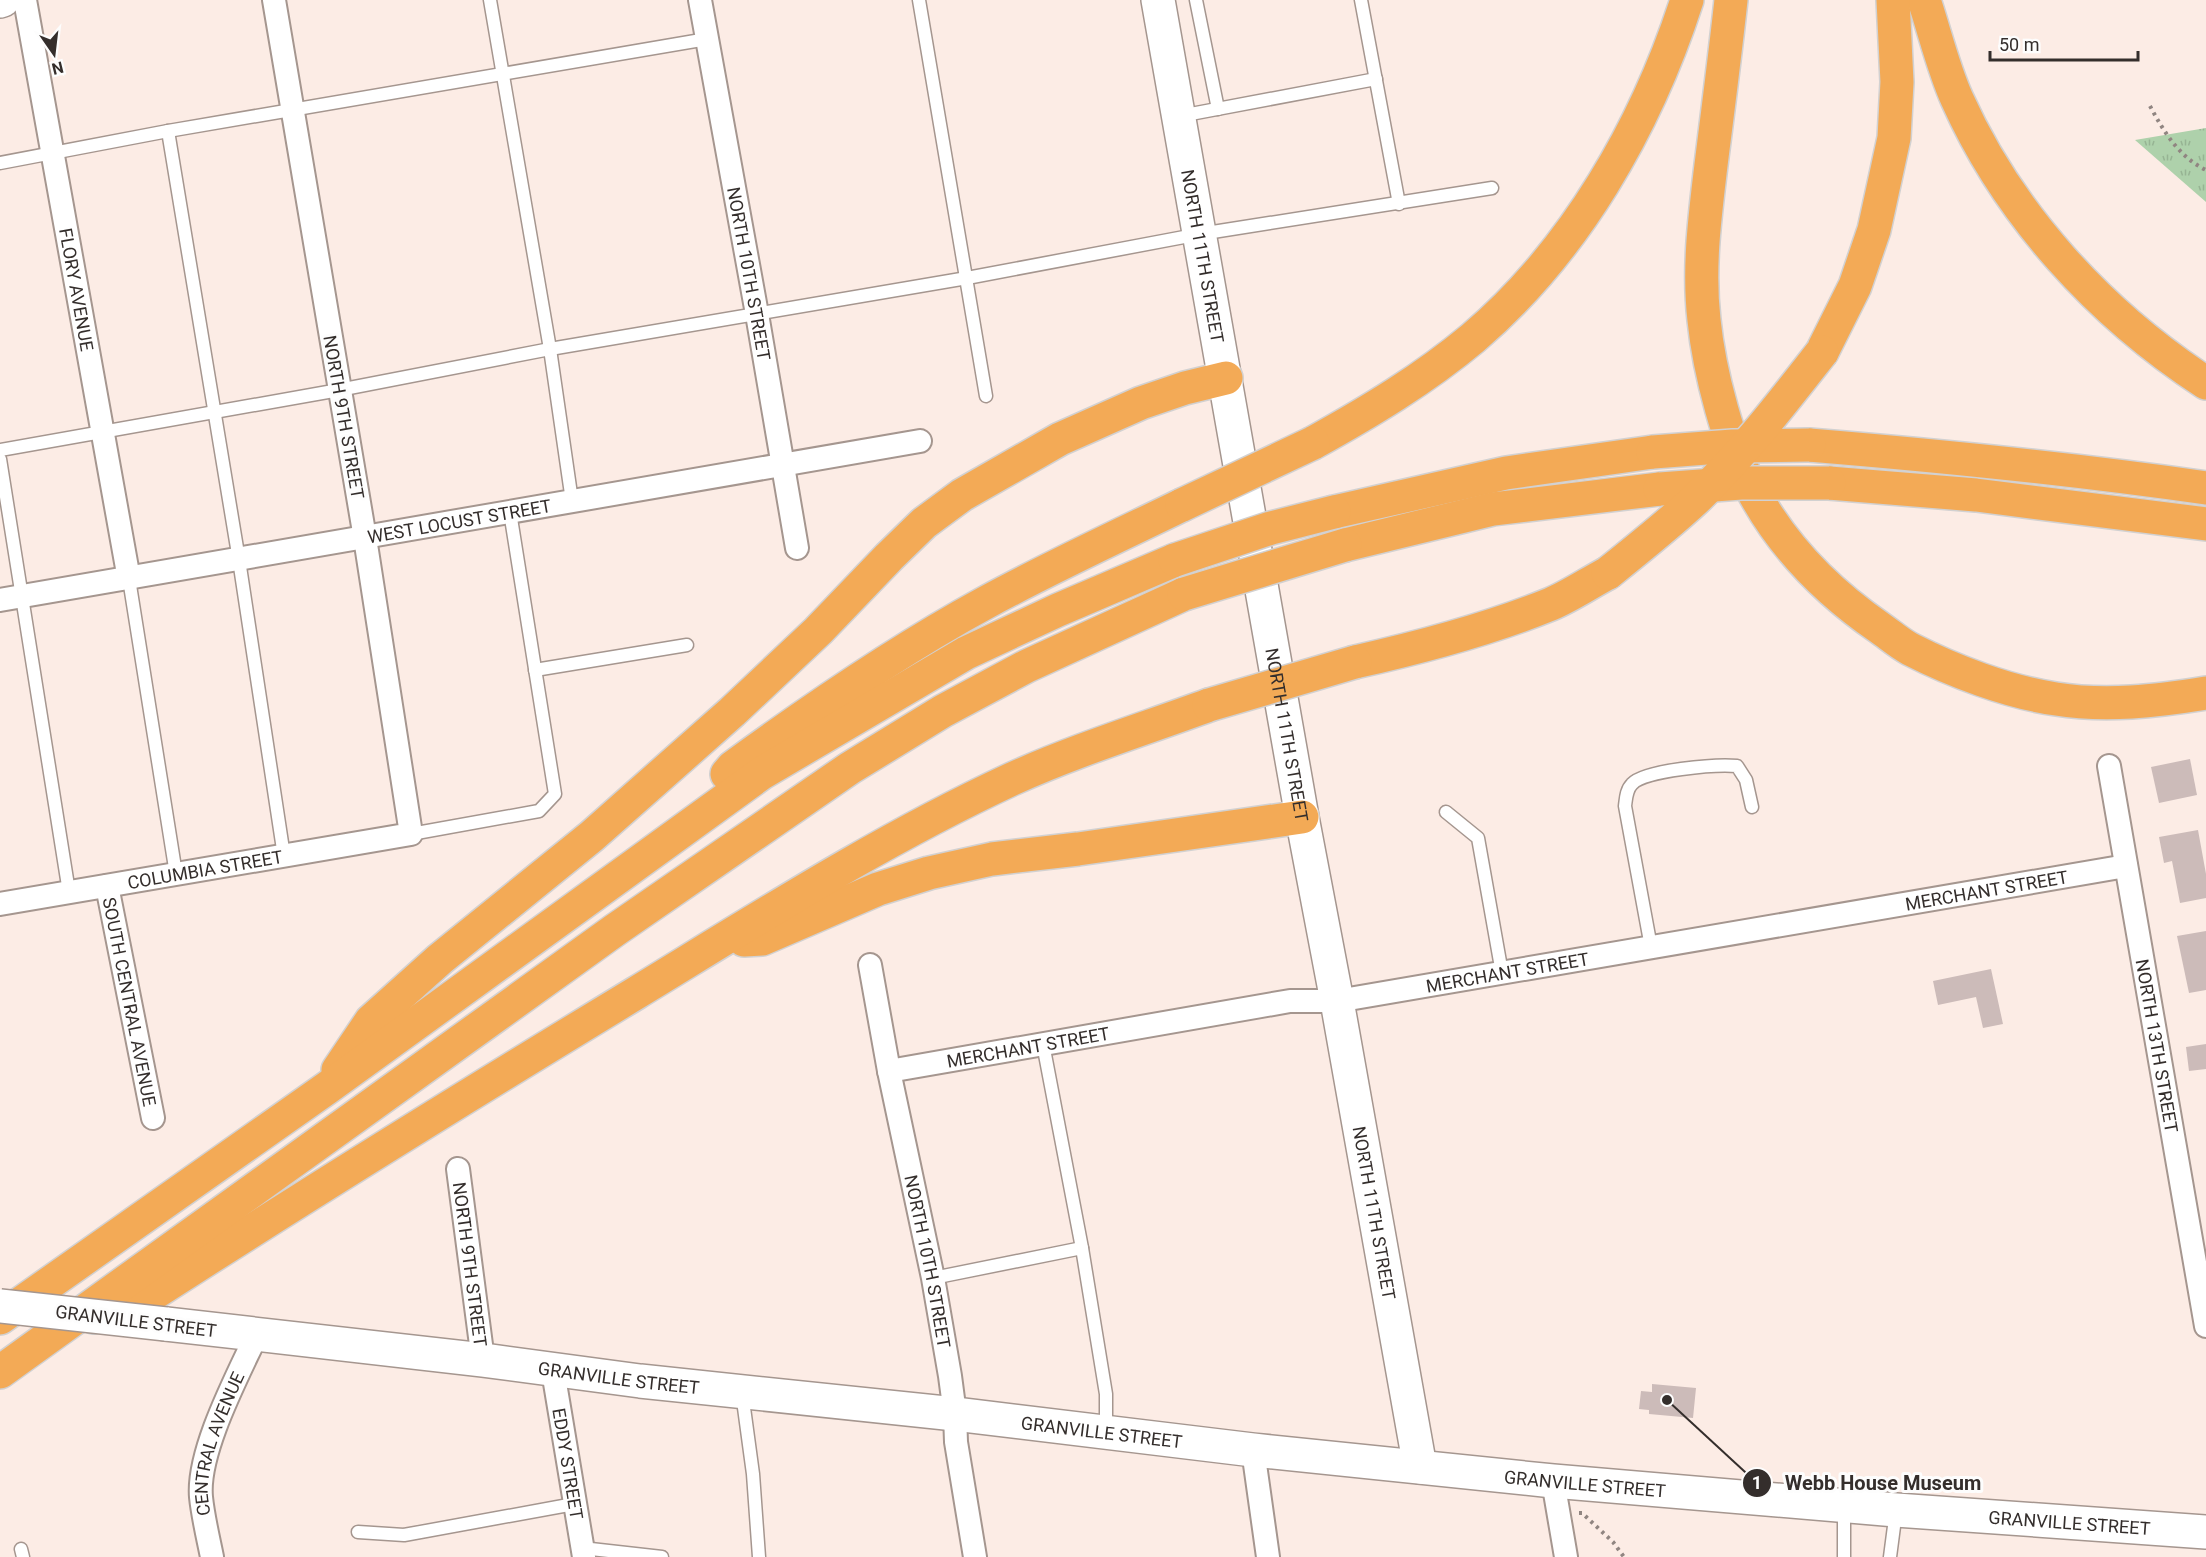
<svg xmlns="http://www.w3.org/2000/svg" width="2206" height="1557" font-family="Roboto,sans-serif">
<defs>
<pattern id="grass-tufts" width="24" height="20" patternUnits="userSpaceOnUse" patternTransform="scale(1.5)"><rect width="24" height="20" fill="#aed1ab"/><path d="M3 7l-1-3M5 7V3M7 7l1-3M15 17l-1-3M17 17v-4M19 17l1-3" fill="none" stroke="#96b493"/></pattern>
</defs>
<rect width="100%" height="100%" fill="#fcece5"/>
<!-- grass -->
<path fill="url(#grass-tufts)" d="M2206,128V202L2135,140Z"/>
<!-- building -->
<g fill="#ccbbb9">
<path d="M2190,759L2197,795L2159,803L2151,767Z"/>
<path d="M2198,830L2206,874V898L2180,903L2172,861L2164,863L2159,837Z"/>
<path d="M2206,931V990L2189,993L2177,936Z"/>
<path d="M1991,969L2003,1024L1983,1028L1976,997L1938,1005L1933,981Z"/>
<path d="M2206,1044V1069L2189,1071L2186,1047Z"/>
<path d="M1652,1384L1696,1388L1693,1418L1649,1414V1410L1639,1409L1641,1391L1652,1392Z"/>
</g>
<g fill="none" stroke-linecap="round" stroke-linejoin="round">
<defs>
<g id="lane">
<path d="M490,0L550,349L572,501"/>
<path d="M919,0L986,396"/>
<path d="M1196,0L1218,109"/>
<path d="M1361,0L1399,204"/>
<path d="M1180,116L1376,79"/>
<path d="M168,131L239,560L284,856"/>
<path d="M0,163L168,131L707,39"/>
<path d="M0,450L339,390L550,349L967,278L1200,234L1492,188"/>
<path d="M0,459L69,892"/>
<path d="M129,579L176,874"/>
<path d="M535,670L687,645"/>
<path d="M1446,812L1478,838L1502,973"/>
<path d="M411,834L539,811L555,794L510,512"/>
<path d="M1651,947L1625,806C1626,799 1626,790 1632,784C1644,770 1717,764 1737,766L1746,780L1752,807"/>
<path d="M1082,1248L1106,1394V1431"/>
<path d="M933,1278L1082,1248L1043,1044"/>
<path d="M742,1393L753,1474L759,1557"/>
<path d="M1844,1507V1557"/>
<path d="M358,1532L404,1535L574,1504"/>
<path d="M582,1548L662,1557"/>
<path d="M21,1549L23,1557"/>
<path d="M1890,1557L1896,1511"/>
</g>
<g id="street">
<path id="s1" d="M25,0L129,579"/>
<path id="s2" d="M700,0L757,314L797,548"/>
<path id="s3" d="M0,600L920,441"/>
<path id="s4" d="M2109,766L2206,1326"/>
<path id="s5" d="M107,886L153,1118"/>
<path id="s6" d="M0,904L411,834L365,538L274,0"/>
<path id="s7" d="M870,965L889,1071L933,1278L950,1376L955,1414L956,1442L975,1557"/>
<path id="s8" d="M889,1071L1290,1001H1337L2126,866"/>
<path id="s9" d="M458,1169L483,1360"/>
<path id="s10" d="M553,1371L584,1557"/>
<path d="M1253,1450L1268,1557"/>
<path d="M1553,1481L1566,1557"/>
<path id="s11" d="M212,1557C208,1537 203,1517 201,1497C197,1452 237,1377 256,1336"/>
</g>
<g id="secondary">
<path id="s12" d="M1158,0L1302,817L1337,1001L1420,1467"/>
<path d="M0,1L3,0"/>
<path id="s13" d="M166,1324L483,1360L640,1381L955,1414L1253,1450L1553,1481L1896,1510L2206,1532"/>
</g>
<g id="highway">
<path d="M1731,0C1725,55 1718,110 1711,165C1705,216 1698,267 1704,320C1709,371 1729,448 1754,493C1784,548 1829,593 1880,628C1890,635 1899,643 1910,649C1953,671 2008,692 2056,699C2106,707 2157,701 2206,693"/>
<path d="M1924,0C1935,33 1943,68 1957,99C2009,215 2100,314 2206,383"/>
<path d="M1822,352L1855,286L1874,230L1894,138L1897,82L1893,0"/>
<path d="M1313,443C1369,412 1424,379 1473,338C1575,251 1646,127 1687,0"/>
<path d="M1809,445C1942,456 2074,469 2206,488"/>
<path d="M1829,483L1976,495L2206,524"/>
<path d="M1334,512L1506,473L1653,452"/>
<path d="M1345,545L1493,509L1660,489"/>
<path d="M1355,662C1422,647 1487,630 1551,604C1570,596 1589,583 1608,573"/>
<path d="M727,774L733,767C814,708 897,651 985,603C1049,568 1116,537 1182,505"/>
<path d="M744,940L762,939L878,889L929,873L992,859L1078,849L1302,817"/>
<path d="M338,1070L371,1021L440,959L592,836L732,712L818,631L889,557L924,523L962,495L1060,439L1141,403L1185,388L1226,378"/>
<path d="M94,1317L136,1305C301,1198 468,1095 636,993C759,918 881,840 1012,779C1076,750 1144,729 1209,705"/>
<path d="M0,1318L327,1088L762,773L966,653L1058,610L1175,560"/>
<path d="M0,1372L615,930L850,768L943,711L1027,666L1184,594"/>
</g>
</defs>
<!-- lane casing -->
<use href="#lane" stroke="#a5968f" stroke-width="15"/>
<!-- street casing -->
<use href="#street" stroke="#a5968f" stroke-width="26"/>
<!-- secondary casing -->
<use href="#secondary" stroke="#a5968f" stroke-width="36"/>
<!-- highway casing -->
<use href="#highway" stroke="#d2d1d1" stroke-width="36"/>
<!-- path -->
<g stroke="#908581" stroke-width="4" stroke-dasharray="3 4.5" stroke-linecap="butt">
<path d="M2150,106C2164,132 2179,157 2206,170"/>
<path d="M1579,1513H1582L1613,1542L1624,1557"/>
</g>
<!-- lane -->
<use href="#lane" stroke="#fff" stroke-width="12"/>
<!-- street -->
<use href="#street" stroke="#fff" stroke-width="22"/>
<!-- secondary -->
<use href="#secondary" stroke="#fff" stroke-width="33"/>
<!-- highway -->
<use href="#highway" stroke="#f3aa56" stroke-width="33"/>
<defs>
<path id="secondary-bridge" d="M0,1306L166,1324"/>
<g id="highway-bridge">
<path d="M1653,452L1733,446L1809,445"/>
<path d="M1660,489L1741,483H1829"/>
<path d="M1182,505L1313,443"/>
<path d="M1175,560L1271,528L1334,512"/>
<path d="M1608,573C1638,549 1668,525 1696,499C1743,454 1782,403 1822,352"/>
<path d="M1184,594L1345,545"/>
<path d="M1209,705L1355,662"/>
</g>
</defs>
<!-- secondary-bridge casing -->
<use href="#secondary-bridge" stroke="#a5968f" stroke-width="36" stroke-linecap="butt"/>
<!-- highway-bridge casing -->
<use href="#highway-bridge" stroke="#d2d1d1" stroke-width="36" stroke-linecap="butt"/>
<!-- secondary-bridge -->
<use href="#secondary-bridge" stroke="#fff" stroke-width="33"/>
<!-- highway-bridge -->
<use href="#highway-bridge" stroke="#f3aa56" stroke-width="33"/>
</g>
<g text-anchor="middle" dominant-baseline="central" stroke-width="6" stroke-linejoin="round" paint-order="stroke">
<!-- street labels -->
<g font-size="18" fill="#342e2c" stroke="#fdfdfd">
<text stroke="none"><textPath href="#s12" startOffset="260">NORTH 11TH STREET</textPath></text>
<text stroke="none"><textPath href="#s2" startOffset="278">NORTH 10TH STREET</textPath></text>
<text stroke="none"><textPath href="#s1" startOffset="294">FLORY AVENUE</textPath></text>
<text transform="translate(344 417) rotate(80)">NORTH 9TH STREET</text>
<text stroke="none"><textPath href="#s3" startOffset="466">WEST LOCUST STREET</textPath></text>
<text stroke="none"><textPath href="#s12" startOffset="746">NORTH 11TH STREET</textPath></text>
<text stroke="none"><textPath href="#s6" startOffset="208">COLUMBIA STREET</textPath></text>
<text stroke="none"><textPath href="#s8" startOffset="1113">MERCHANT STREET</textPath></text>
<text stroke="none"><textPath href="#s8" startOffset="627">MERCHANT STREET</textPath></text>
<text stroke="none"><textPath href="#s5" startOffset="118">SOUTH CENTRAL AVENUE</textPath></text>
<text stroke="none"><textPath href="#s4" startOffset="284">NORTH 13TH STREET</textPath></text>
<text stroke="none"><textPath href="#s8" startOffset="141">MERCHANT STREET</textPath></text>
<text stroke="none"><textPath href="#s12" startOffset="1232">NORTH 11TH STREET</textPath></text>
<text stroke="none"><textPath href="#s7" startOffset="302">NORTH 10TH STREET</textPath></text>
<text stroke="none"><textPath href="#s9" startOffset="96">NORTH 9TH STREET</textPath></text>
<text transform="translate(136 1321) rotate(7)">GRANVILLE STREET</text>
<text stroke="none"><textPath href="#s13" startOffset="456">GRANVILLE STREET</textPath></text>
<text stroke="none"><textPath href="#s13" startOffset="942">GRANVILLE STREET</textPath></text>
<text stroke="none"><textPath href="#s11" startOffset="117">CENTRAL AVENUE</textPath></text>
<text stroke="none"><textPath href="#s10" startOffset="94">EDDY STREET</textPath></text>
<text stroke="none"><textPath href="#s13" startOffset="1428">GRANVILLE STREET</textPath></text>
<text stroke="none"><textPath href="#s13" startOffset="1914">GRANVILLE STREET</textPath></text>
</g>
</g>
<!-- callouts -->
<path fill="none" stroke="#342e2c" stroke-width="2" d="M1667 1400L1757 1483"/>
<g fill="#342e2c" stroke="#fdfdfd" stroke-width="2">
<circle cx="1667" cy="1400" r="6"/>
<circle cx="1757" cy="1483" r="15"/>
</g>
<g font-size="18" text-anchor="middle" font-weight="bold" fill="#fff">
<text x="1757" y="1489">1</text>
</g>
<g font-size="20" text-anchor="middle" font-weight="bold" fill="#342e2c" stroke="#fdfdfd" stroke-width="6" stroke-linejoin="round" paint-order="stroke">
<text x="1883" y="1490">Webb House Museum</text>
</g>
<!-- north arrow -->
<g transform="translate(54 54) rotate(166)" stroke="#fdfdfd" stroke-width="4.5" paint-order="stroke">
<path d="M0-4.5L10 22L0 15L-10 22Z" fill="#342e2c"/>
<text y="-9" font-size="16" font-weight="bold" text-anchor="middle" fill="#342e2c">N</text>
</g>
<!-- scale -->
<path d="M1990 51v9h148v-9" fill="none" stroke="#342e2c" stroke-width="3"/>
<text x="1999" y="51" font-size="18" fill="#342e2c" stroke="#fdfdfd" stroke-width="4.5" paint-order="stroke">50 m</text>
</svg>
